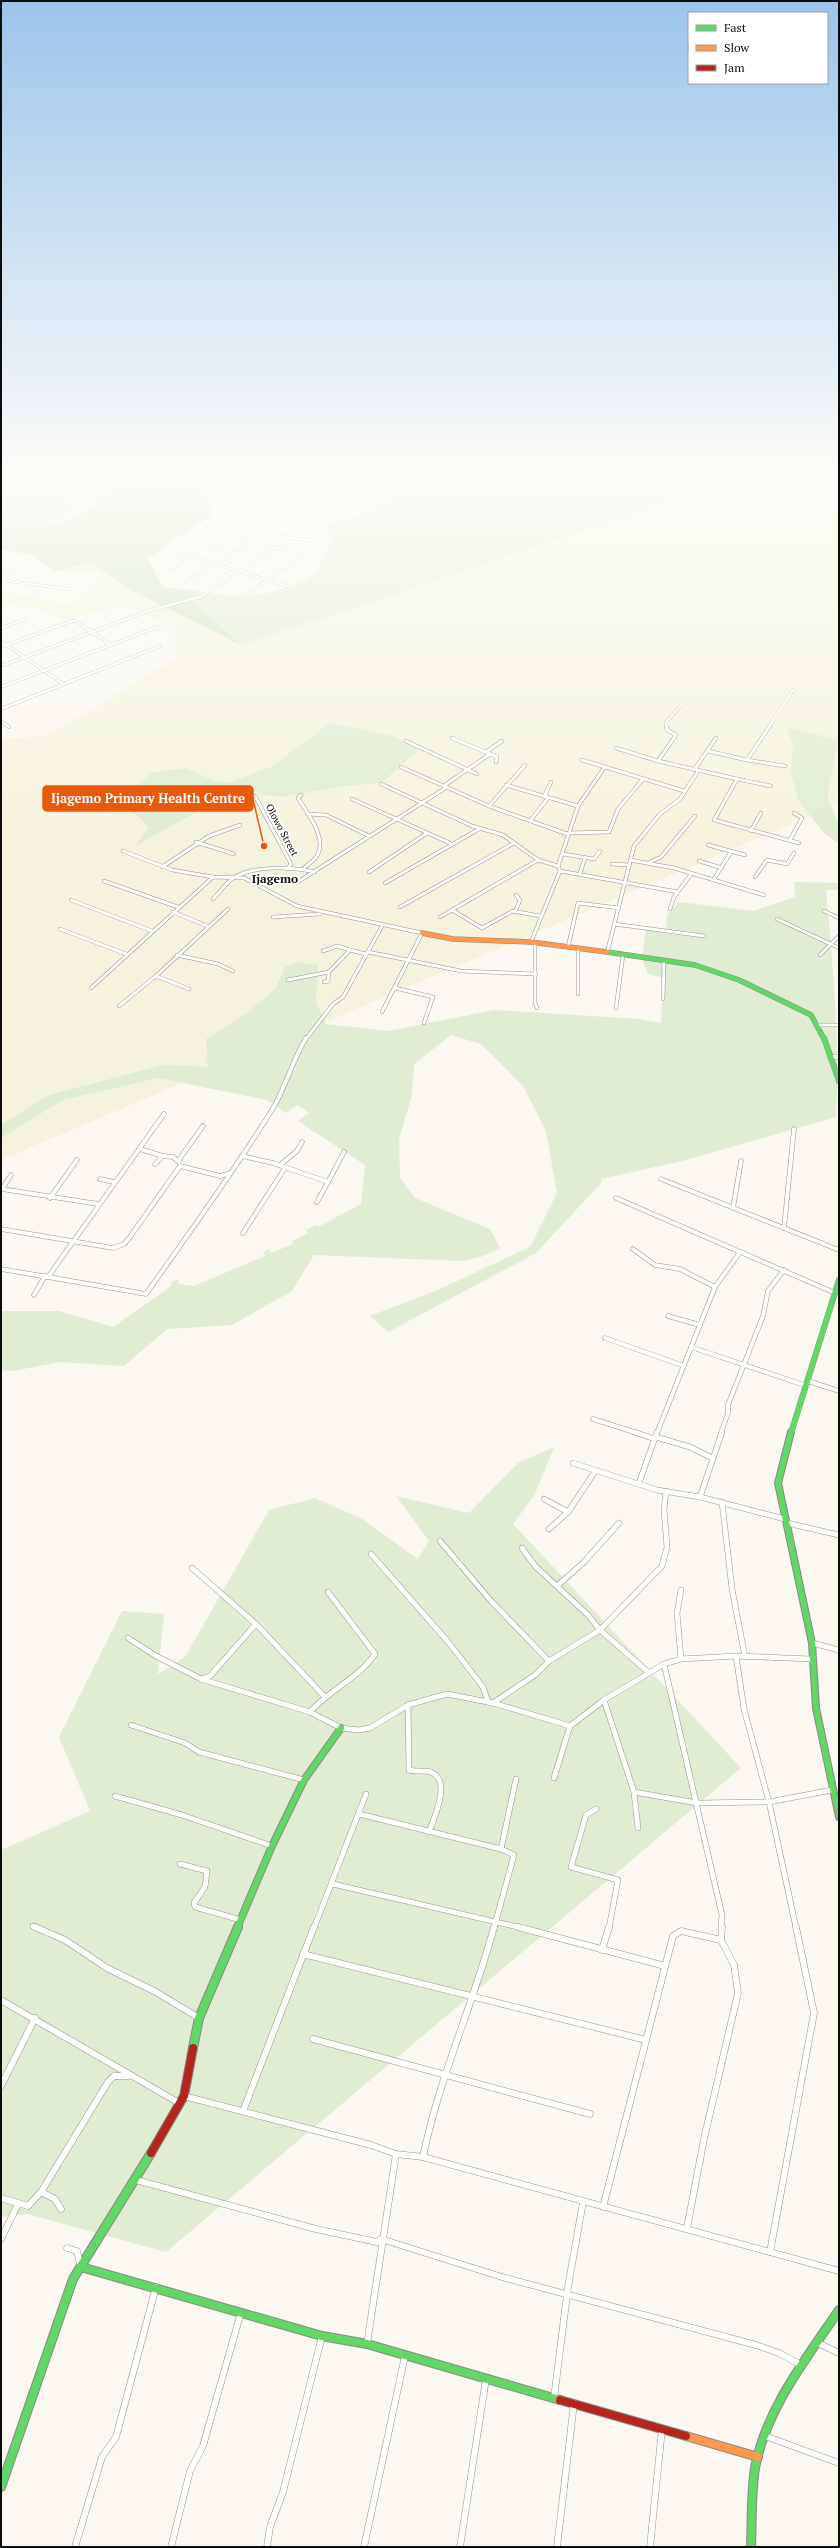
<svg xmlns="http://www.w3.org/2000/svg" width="840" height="2548" font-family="'PT Serif',serif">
<rect width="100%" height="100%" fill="#faf8f0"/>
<!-- farmland -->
<g fill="#f4f4de">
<path d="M1,474H120L113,487L98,502L69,521L1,530Z"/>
<path d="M741,474H839V804L1,1160V739L48,736L178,657L174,629L127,606L62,620L38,609L1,602L2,592L70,604L90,588L102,573L56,571L91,562L133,591L231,607L628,486Z"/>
</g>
<!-- green -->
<g fill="#e0edd2">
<path d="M482,474H635L634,478L654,481L688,479L703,474H755L241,645L192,599L196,591C229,599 292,598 317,571C322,565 328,545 332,537L327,525L344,518L359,517L395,492L409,494L412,484L452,481Z"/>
<path d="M1,490L82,499L39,546L1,542Z"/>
<path d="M330,723L394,736L419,750L381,783L352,785L282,797L265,795L243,786L135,846L149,827L133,812L127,796L151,773L185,768L213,780L227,783L271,767Z"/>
<path d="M787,727L838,740L827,797L839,825V844L823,832L798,800L791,772L793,745Z"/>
<path d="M794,882L839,883V890H826C833,965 840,1043 836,1117L682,1161L601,1179L602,1182L536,1253L388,1332L370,1316L440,1289L530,1247L557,1193L546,1131L523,1086L481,1044L451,1035L414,1064L412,1095L399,1139L400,1178L415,1198L490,1229L500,1248L481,1257L462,1261L314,1255L292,1291L232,1325L167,1329L124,1366L60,1362L13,1371L1,1370V1311H59L113,1327L170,1287L172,1281L179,1280V1284L194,1286L265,1256L263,1252L269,1249L271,1253L293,1244L292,1241L308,1233L306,1230L316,1225L318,1227L361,1204L365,1165L298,1121L309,1113L297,1105L286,1113L267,1100L158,1078L63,1100L1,1138V1125L49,1095L163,1065L208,1067L206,1039L247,1013L276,988L285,967L298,962L318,965L316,1003L326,1024L389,1031L494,1010L639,1019L661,1023L663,978L648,974L642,959L646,928L666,929L667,915L679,902L753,911L795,897Z"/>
<path d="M554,1447L535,1494L513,1524L741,1768L166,2252L27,2214L1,2217V1850L90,1811L59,1737L122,1611L164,1614L158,1674L185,1657L269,1510L315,1498L362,1519L418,1559L429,1541L396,1496L469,1513L518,1463Z"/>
</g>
<!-- forest -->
<path fill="#cfe4c1" d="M120,474H214L204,486L210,502V518L175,538L148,559L163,587L196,591L192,600L241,645L133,591L91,562L56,571L30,555L1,549V530C22,528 49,529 68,521C89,512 109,493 120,474Z"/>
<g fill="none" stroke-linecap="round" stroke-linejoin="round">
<!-- stream -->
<path stroke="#caddf0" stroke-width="1" d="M96,479L130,477L134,474"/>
<defs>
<g id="street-far4">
<path d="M263,474L293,478L286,490"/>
<path d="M337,474L398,485"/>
<path d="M404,474L421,477"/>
<path d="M439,474L441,483"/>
<path d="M223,481L334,494"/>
<path d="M340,488L382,496"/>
<path d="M1,489L22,474"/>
<path d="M310,491L317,479"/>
<path d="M233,497L314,505"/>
<path d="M327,499L364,507"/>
<path d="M269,508L272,502"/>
<path d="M233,510L244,526L277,536L316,541"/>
<path d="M308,511L338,517"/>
<path d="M263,515L298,521"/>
<path d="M294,525L328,530"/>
<path d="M207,528L278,549"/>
<path d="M218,531L238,520"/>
<path d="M189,540L233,553"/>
<path d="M156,556L169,550L287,586"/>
<path d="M172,569L191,557"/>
<path d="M1,575L11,572"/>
<path d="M1,580L69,589"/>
<path d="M183,583L253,542"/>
<path d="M246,594L303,556L279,548"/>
<path d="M1,628L27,619"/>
<path d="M1,641L63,684"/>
<path d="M1,647L72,621H76L111,645L157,627"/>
<path d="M1,666L151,610L200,597L283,545L298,521L314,505L334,494L355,474"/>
<path d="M1,687L111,645"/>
<path d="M1,709L160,646"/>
<path d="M1,721L6,725"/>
<path d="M666,725V722L679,708"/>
<path d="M770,725L793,690"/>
</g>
<g id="street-far3">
<path d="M5,724L9,727"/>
<path d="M406,741L477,774"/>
<path d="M616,748L658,761L737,779L714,820L799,843"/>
<path d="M708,751L747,760L771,724"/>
<path d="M486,752L502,741"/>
<path d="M490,754L497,757L496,762"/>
<path d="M582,760L684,791"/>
<path d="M747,760L785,766"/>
<path d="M658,761L676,735L667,730L666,724"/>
<path d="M401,767L489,806L525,765"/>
<path d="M694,770L716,738"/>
<path d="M737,779L771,786"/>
<path d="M381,784L472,826L503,835L538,860L558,866"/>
<path d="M445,785L490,754L452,738"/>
<path d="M506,785L578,806"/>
<path d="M301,795L298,798C307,813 328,838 317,856C314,861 307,865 303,869"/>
<path d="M255,796L291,864L287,869"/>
<path d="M544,797L551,782"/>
<path d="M352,799L452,844"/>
<path d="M489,806L567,834"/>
<path d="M307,814L326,815L369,836"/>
<path d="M530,821L548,798"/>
<path d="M751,831L761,813"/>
<path d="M568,833L609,832L618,809L643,779"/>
<path d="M790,840L802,818L794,813"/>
<path d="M196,842L234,854"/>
<path d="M708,845L745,855"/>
<path d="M123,851L172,870L213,877"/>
<path d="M563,854L594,859L600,851"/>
<path d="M630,860L674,868L764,895"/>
<path d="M699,861L722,868"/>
<path d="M650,862L661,857L695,816"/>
<path d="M612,864L629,865"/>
<path d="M162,867L209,836L240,825"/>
<path d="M560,871L678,892"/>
<path d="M369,872L427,833"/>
<path d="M580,873L585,858"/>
<path d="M755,877L767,860L787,864L794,853"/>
<path d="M714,879L731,852"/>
<path d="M104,881L178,907"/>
<path d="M296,883L447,787"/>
<path d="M385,883L479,829"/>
<path d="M213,899C220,892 226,882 235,877C256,865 292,867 315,872"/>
<path d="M71,900L152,931"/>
<path d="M400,907L514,843"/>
<path d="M670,909L674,897L692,873"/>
<path d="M452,910L482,928L513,911L540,916"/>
<path d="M824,911L839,918"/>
<path d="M173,912L207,926"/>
<path d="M515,912L520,900L516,895"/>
<path d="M273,917L320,914"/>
<path d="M440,917L538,860"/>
<path d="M777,919L839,948"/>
<path d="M614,924L704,936"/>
<path d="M60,929L126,954"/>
<path d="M531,942L560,871L558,866L578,806L604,768"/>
<path d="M535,942V1003L537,1008"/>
<path d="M568,947L578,903L619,908"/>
<path d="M578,948V994"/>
<path d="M323,951L337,946L350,950"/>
<path d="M368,952L461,971L536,974"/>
<path d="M607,953L634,846L660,814L680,799L698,771"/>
<path d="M177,955L218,964L233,971"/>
<path d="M820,955L839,936"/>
<path d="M156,976L189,989"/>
<path d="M288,980L329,972L350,950L366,954"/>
<path d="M324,982L328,981L329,972"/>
<path d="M91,988L213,877L244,878L297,906L422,933L382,1012"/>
<path d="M395,988L433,997L424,1023"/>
<path d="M663,999L664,960"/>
<path d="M119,1006L156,976L228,909"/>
<path d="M616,1008L623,955"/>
<path d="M818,1025H839"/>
<path d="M306,1039L333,1004L343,997L382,926"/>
</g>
<g id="street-far2">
<path d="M830,1057H839"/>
<path d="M140,1149L163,1156"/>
<path d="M242,1156L273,1163L328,1182L344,1152"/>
<path d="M178,1161L203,1126"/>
<path d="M155,1164L163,1156L173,1157L179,1162"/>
<path d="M280,1165L297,1151L302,1142"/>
<path d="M180,1166L220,1176L230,1173"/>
<path d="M11,1175L2,1189L98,1204"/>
<path d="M100,1179L114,1182"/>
<path d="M661,1179L839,1250"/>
<path d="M50,1198L77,1160"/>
<path d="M616,1198L835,1293"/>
<path d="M317,1202L328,1182"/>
<path d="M733,1208L741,1161"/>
<path d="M784,1228L794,1129"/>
<path d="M1,1229L113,1248L124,1244L130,1237L180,1166"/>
<path d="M243,1233L285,1168"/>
<path d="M633,1249L655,1265L680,1269L715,1287"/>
<path d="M1,1269L48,1277L164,1114"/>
<path d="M48,1277L146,1294C189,1233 233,1173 272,1110C286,1087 292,1061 306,1038"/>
<path d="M34,1295L45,1276"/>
<path d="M668,1316L700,1325"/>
<path d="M605,1338L684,1366"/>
<path d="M691,1347L807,1386"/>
<path d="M808,1381L839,1391"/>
<path d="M593,1419L637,1433"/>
<path d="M657,1433L715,1287L740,1252"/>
<path d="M721,1433L728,1413V1405L763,1316L768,1291L784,1270"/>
</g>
<g id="street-far1">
<path d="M634,1432L655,1439"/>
<path d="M656,1437L690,1447L712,1458"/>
<path d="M573,1463L657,1490L700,1497L785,1519"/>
<path d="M639,1483L657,1432"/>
<path d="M700,1497L722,1432"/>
<path d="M544,1499L568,1512"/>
<path d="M722,1502L732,1589L745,1657"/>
<path d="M787,1523L839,1535"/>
<path d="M549,1529L568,1512L596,1470"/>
<path d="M440,1541L491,1601L549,1661"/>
<path d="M522,1548L535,1566L588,1615L600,1630L648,1672"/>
<path d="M371,1554L449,1643L483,1687L488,1702"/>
<path d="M192,1568L256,1624L325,1697"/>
<path d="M558,1585L584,1562L619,1523"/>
<path d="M681,1590L677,1613L681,1659"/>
<path d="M128,1638L156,1656L201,1679L210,1676L256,1624"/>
<path d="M812,1643L839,1650"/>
<path d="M736,1656L744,1709L769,1802L796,1928"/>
<path d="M664,1664L722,1915L721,1928"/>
<path d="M201,1679L310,1712L341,1728L358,1730L370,1728L408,1705L447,1694L493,1703L570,1726"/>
<path d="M604,1700L634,1792L638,1828"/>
<path d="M493,1703L535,1675L549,1661L600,1630L662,1566L667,1547L664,1509L666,1491"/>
<path d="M408,1705L409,1770C416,1772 424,1770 431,1772C452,1780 434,1818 429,1832"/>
<path d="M310,1712C329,1690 359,1678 375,1654L328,1592"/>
<path d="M131,1725L185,1743L199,1752L304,1780"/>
<path d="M554,1778L570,1726L604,1700L664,1664L681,1659L736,1656L811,1659"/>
<path d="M634,1792L697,1803L769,1802L832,1790"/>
<path d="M115,1796L182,1815L272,1846"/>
<path d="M596,1809L586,1815L571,1867L618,1880L609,1928"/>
<path d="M359,1814L501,1849L514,1855L494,1928"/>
<path d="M501,1849L516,1779"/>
<path d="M180,1864L207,1871L205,1887L194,1903L195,1907L241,1920"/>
<path d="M333,1884L522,1928"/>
<path d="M33,1926L37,1928"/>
<path d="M314,1928L366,1794"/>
</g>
<g id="street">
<path d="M35,1927L65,1940L107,1968L156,1992L199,2018"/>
<path d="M518,1927L665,1966"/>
<path d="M721,1940L722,1927"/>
<path d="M602,1950L609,1927"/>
<path d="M303,1954L646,2040"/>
<path d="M1,2000L179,2103"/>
<path d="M313,2039L590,2114"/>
<path d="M1,2086L35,2018"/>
<path d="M184,2096L371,2145L396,2154L423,2157L839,2271"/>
<path d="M243,2111L314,1927"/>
<path d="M423,2157C439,2078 473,2005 494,1927"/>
<path d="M136,2180L316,2229L377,2242L381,2239L502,2277L756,2345L779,2353L801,2365"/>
<path d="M41,2192L55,2199L61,2209"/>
<path d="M1,2198L28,2206L41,2192L108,2082L114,2076H128"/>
<path d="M603,2207L673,1936L681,1931L721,1940L734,1965L738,1993L704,2139L687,2228"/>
<path d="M1,2239L18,2204"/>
<path d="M67,2248L77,2251L80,2264"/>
<path d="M770,2252L814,2013L796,1927"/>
<path d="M818,2343L839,2353"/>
<path d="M367,2344L396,2154"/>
<path d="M554,2398L568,2287L583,2202"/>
<path d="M765,2436L839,2463"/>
<path d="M75,2547L102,2457L116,2437L156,2287"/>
<path d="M171,2547L190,2471L203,2446L241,2312"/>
<path d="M267,2547L270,2527L283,2492L322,2336"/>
<path d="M364,2547L405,2356"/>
<path d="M460,2547L486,2379"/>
<path d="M557,2547L574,2403"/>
<path d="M650,2547L662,2429"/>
</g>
<path id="fast-far3" d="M607,952L695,965L739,980L811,1015L824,1039"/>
<g id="fast-far2">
<path d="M824,1038L839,1081"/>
<path d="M791,1433L839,1280"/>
</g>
<g id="fast-far1">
<path d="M791,1432L778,1483L812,1643L816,1708L839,1817"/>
<path d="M237,1928L272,1846L304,1780L341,1728"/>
</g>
<g id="fast">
<path d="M193,2048L199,2018L238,1927"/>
<path d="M81,2267L322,2336L367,2344L560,2400"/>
<path d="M1,2487L73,2279L151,2153"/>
<path d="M751,2547C752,2521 751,2494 755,2468C766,2409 806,2359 839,2310"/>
</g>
<path id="slow-far1" d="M422,933L453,939L531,942L607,952"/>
<path id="slow" d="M686,2436L758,2457"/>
<g id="jam">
<path d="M151,2153L184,2096L193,2048"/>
<path d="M560,2400L686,2436"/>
</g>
</defs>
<!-- street-far4 casing -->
<use href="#street-far4" stroke="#93928f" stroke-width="3"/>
<!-- street-far3 casing -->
<use href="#street-far3" stroke="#93928f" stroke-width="4"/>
<!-- street-far2 casing -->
<use href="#street-far2" stroke="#93928f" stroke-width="5"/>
<!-- street-far1 casing -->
<use href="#street-far1" stroke="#93928f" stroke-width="6"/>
<!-- street casing -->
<use href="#street" stroke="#93928f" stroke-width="7"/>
<!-- fast-far3 casing -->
<use href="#fast-far3" stroke="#8a8985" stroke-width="5.5"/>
<!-- fast-far2 casing -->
<use href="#fast-far2" stroke="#8a8985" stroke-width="6"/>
<!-- fast-far1 casing -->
<use href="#fast-far1" stroke="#8a8985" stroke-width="8"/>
<!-- fast casing -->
<use href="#fast" stroke="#8a8985" stroke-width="10"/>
<!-- slow-far1 casing -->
<use href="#slow-far1" stroke="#8a8985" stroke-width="5.5"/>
<!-- slow casing -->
<use href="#slow" stroke="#8a8985" stroke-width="10"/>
<!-- jam casing -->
<use href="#jam" stroke="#8a8985" stroke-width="10"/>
<!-- street-far4 -->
<use href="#street-far4" stroke="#fefefd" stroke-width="2.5"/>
<!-- street-far3 -->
<use href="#street-far3" stroke="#fefefd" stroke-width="3"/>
<!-- street-far2 -->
<use href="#street-far2" stroke="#fefefd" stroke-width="4"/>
<!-- street-far1 -->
<use href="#street-far1" stroke="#fefefd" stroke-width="5"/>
<!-- street -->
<use href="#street" stroke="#fefefd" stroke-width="6"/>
<!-- fast-far3 -->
<use href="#fast-far3" stroke="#63d668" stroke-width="4.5"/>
<!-- fast-far2 -->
<use href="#fast-far2" stroke="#63d668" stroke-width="5.5"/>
<!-- fast-far1 -->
<use href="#fast-far1" stroke="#63d668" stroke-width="6"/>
<!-- fast -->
<use href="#fast" stroke="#63d668" stroke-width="8"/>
<!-- slow-far1 -->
<use href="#slow-far1" stroke="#ff974d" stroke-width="4.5"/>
<!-- slow -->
<use href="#slow" stroke="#ff974d" stroke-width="8"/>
<!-- jam -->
<use href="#jam" stroke="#b3261e" stroke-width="8"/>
</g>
<!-- sky -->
<linearGradient id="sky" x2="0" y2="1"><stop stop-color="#9cc4eb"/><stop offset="0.57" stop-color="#fdfcf8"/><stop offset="1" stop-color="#fdfcf8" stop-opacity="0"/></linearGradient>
<rect width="840" height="831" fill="url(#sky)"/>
<g text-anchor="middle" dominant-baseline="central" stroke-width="4" stroke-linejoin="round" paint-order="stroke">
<!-- far-street labels -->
<g font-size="10" fill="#0c0c0c" stroke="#fff">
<text transform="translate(282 830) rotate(62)">Olowo Street</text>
</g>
<!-- far-quarter labels -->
<g font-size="12" font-weight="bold" fill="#0c0c0c" stroke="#fff">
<text x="275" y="878">Ijagemo</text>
</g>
</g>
<!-- callouts -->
<path fill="none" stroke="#e8590c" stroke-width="1.5" d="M264 846L253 799"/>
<circle fill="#e8590c" stroke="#fff" stroke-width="1.5" cx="264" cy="846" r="4"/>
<rect fill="#e8590c" stroke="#e8590c" stroke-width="1.5" x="43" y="786" width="210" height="25" rx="4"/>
<g font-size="13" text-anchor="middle" font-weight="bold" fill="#fff">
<text x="148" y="803">Ijagemo Primary Health Centre</text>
</g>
<!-- border -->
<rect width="840" height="2548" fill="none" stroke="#0c0c0c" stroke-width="4"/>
<!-- legend -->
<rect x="688" y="12" width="140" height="72" fill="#ffffff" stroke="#9e9e9e"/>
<rect x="696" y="25" width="20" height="6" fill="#63d668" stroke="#9e9e9e"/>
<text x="724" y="32" font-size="12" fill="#0c0c0c">Fast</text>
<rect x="696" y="45" width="20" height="6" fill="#ff974d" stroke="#9e9e9e"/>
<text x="724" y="52" font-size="12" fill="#0c0c0c">Slow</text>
<rect x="696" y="65" width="20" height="6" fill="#b3261e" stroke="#9e9e9e"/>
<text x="724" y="72" font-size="12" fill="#0c0c0c">Jam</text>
</svg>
